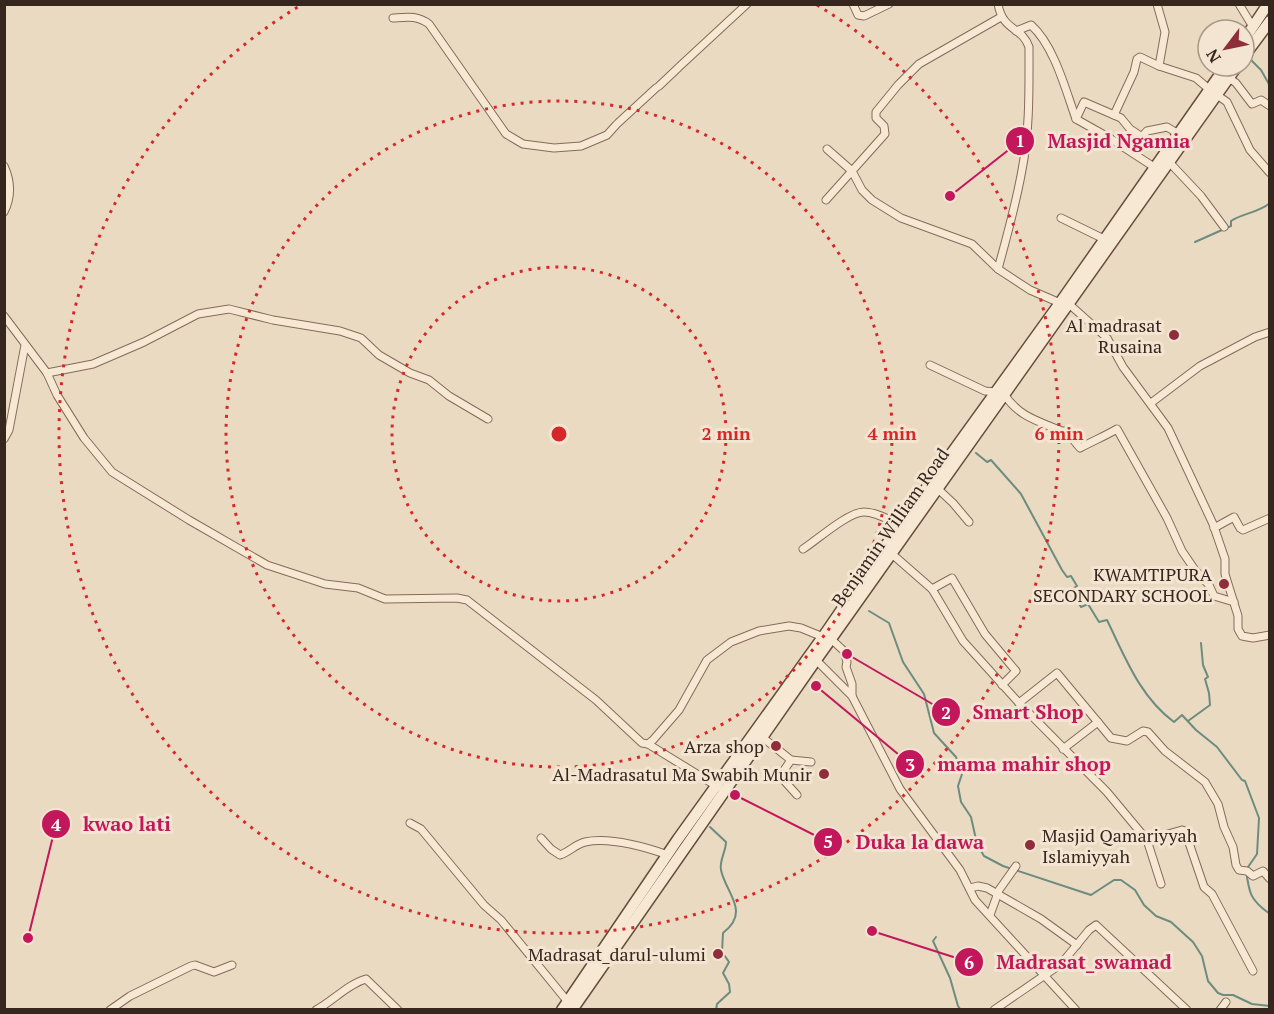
<svg xmlns="http://www.w3.org/2000/svg" width="1274" height="1014" font-family="'PT Serif',serif">
<rect width="100%" height="100%" fill="#ebdac2"/>
<g fill="none" stroke-linecap="round" stroke-linejoin="round">
<!-- stream -->
<g stroke="#6c8c80" stroke-width="2">
<path d="M1249,58L1261,70L1270,86"/>
<path d="M1195,242L1231,226V221C1243,213 1258,213 1270,203"/>
<path d="M976,453L987,462L991,460L1021,494L1062,570L1067,577L1071,576L1077,586L1071,590L1081,607L1088,604L1099,622L1107,620C1125,657 1140,697 1174,722L1182,715L1196,730L1217,747L1242,780L1245,781L1259,818L1257,854L1246,870C1249,893 1250,900 1270,914"/>
<path d="M869,611L889,623L903,662L924,694L934,733L956,757L962,774L958,786L961,802L971,817L977,844L984,856L1003,866L1091,895L1114,880H1121L1135,890L1144,905L1156,916L1171,922L1193,942L1202,956L1208,981L1218,993L1223,995H1233L1252,1004L1270,1006"/>
<path d="M1188,721L1210,705L1209,693L1205,679L1208,677L1203,665L1201,643"/>
<path d="M710,827L726,842C726,851 719,861 721,870C726,894 751,911 723,933L722,952L729,962L723,973L729,984L730,992L717,1004L716,1010"/>
<path d="M936,937L933,941L950,978L958,1006L961,1010"/>
</g>
<defs>
<g id="minor">
<path d="M853,4L858,15L864,16L889,4"/>
<path d="M1157,4L1165,32L1159,66"/>
<path d="M1239,4L1253,27"/>
<path d="M1001,17L919,64L898,85L876,112V118L884,126L885,134L852,171L862,190L872,200L901,218L972,244L998,269L1030,290L1060,303"/>
<path d="M393,18C407,17 417,15 429,24L506,134L523,144L554,148L581,146L607,135L616,125"/>
<path d="M1016,31L1031,25C1054,45 1066,91 1076,119L1108,137L1154,167"/>
<path d="M680,66L747,4"/>
<path d="M1229,78L1236,83L1252,104L1261,100L1270,106"/>
<path d="M659,86L678,68"/>
<path d="M1217,95L1227,102L1250,150L1270,173"/>
<path d="M1114,115L1134,72L1137,59L1140,57L1159,66L1196,78L1210,90"/>
<path d="M1076,119L1084,102L1121,118L1130,129L1142,137"/>
<path d="M618,123L656,88"/>
<path d="M1129,150L1147,131L1167,127L1177,133"/>
<path d="M1170,163L1201,196L1224,227"/>
<path d="M4,166C11,181 12,196 4,212"/>
<path d="M826,200L852,171L827,149"/>
<path d="M1061,218L1104,239"/>
<path d="M998,269C1007,236 1016,204 1022,170C1030,130 1029,87 1029,47C1022,26 1003,32 998,4"/>
<path d="M1069,304L1107,338L1123,367L1168,428L1213,524L1225,559V574L1238,616V629L1242,636L1253,638L1270,635"/>
<path d="M4,316L47,373L57,395L84,438L112,472L189,520L267,565L325,584L358,588L385,599L457,598L467,600L596,700L642,743L648,744L653,740L679,710L707,660L731,642L759,631L789,626L801,628L823,637"/>
<path d="M930,365L985,391L996,392"/>
<path d="M47,373L93,364L144,342L198,314L229,309L273,320L340,331L361,338L379,355L410,373L429,380L449,396L488,419"/>
<path d="M1004,394C1019,417 1038,421 1062,431H1066L1080,448C1093,441 1105,436 1117,429L1167,518L1182,551L1195,570L1209,585L1214,596L1234,602"/>
<path d="M1151,403L1200,366L1255,337L1270,332"/>
<path d="M4,439L9,430L25,345"/>
<path d="M938,489L953,503L969,522"/>
<path d="M1214,528L1234,517L1240,528L1243,530L1270,518"/>
<path d="M803,549C817,540 848,512 864,512C876,512 889,520 900,525"/>
<path d="M892,554L932,589L963,641L1019,703L1057,673L1111,738L1127,741L1143,731L1148,732L1165,751L1205,782L1218,804L1224,827L1233,847L1236,865L1239,870L1247,871L1253,876L1263,871L1270,879"/>
<path d="M932,589L952,578L985,634L1016,671L1002,685"/>
<path d="M831,639L844,651L847,662L846,667L852,684V696"/>
<path d="M816,660L852,696L900,789L960,870L975,900L1076,1010"/>
<path d="M1019,703L1107,792L1147,840L1161,884"/>
<path d="M762,737L791,760L811,762"/>
<path d="M648,744L718,787"/>
<path d="M1063,749L1098,722"/>
<path d="M791,760L780,776L797,795"/>
<path d="M410,823L421,829L484,905L501,920L568,1002"/>
<path d="M541,838L551,849L560,855C569,852 576,844 585,842C609,837 645,847 668,855"/>
<path d="M1147,840L1182,830L1185,831L1204,887L1212,894L1253,971"/>
<path d="M970,888L978,886L987,888L1041,919L1077,945"/>
<path d="M990,915L999,890L1016,866"/>
<path d="M110,1010L130,996L191,966L195,965L214,972L232,965"/>
<path d="M316,1010C333,1001 348,984 366,979L398,1010"/>
<path d="M994,1010L1061,964L1089,930L1096,925L1187,1010"/>
<path d="M1220,1010L1226,1002"/>
</g>
<g id="secondary">
<path d="M1244,40L1268,4"/>
<path d="M1244,56L1270,21"/>
<path d="M562,1010L678,839L823,637L900,525L1060,303L1226,66"/>
<path d="M572,1010L816,660L1237,66"/>
</g>
</defs>
<!-- minor casing -->
<use href="#minor" stroke="#846b5a" stroke-width="9"/>
<!-- secondary casing -->
<use href="#secondary" stroke="#664d3d" stroke-width="13"/>
<!-- minor -->
<use href="#minor" stroke="#f7e8d4" stroke-width="7"/>
<!-- secondary -->
<use href="#secondary" stroke="#f7e8d4" stroke-width="10"/>
</g>
<!-- distance rings -->
<g fill="none" stroke="#d62828" stroke-width="3" stroke-dasharray="3 6">
<circle cx="559" cy="434" r="167"/>
<circle cx="559" cy="434" r="333"/>
<path d="M817 5A500 500 0 1 1 301 5"/>
</g>
<!-- markers -->
<g fill="#902d3a" stroke="#f3e5d1" stroke-width="2">
<circle cx="1174" cy="335" r="6"/>
<circle cx="1224" cy="584" r="6"/>
<circle cx="776" cy="746" r="6"/>
<circle cx="824" cy="774" r="6"/>
<circle cx="1030" cy="845" r="6"/>
<circle cx="718" cy="954" r="6"/>
</g>
<g text-anchor="middle" dominant-baseline="central" stroke-width="6" stroke-linejoin="round" paint-order="stroke">
<!-- poi labels -->
<g font-size="18" fill="#35261e" stroke="#f3e5d1" text-anchor="end">
<text x="1162" y="325">Al madrasat<tspan x="1162" dy="21">Rusaina</tspan></text>
<text x="1212" y="574">KWAMTIPURA<tspan x="1212" dy="21">SECONDARY SCHOOL</tspan></text>
<text x="764" y="746">Arza shop</text>
<text x="812" y="774">Al-Madrasatul Ma Swabih Munir</text>
<text x="1042" y="835" text-anchor="start">Masjid Qamariyyah<tspan x="1042" dy="21">Islamiyyah</tspan></text>
<text x="706" y="954">Madrasat_darul-ulumi</text>
</g>
<!-- street labels -->
<g font-size="18" fill="#35261e" stroke="#f3e5d1">
<text transform="translate(890 527) rotate(-55)">Benjamin William Road</text>
</g>
</g>
<circle cx="559" cy="434" r="9" fill="#d62828" stroke="#f3e5d1" stroke-width="3"/>
<g font-size="18" text-anchor="middle" font-weight="bold" fill="#d62828" stroke="#f3e5d1" stroke-width="6" stroke-linejoin="round" paint-order="stroke">
<text x="726" y="440">2 min</text>
<text x="892" y="440">4 min</text>
<text x="1059" y="440">6 min</text>
</g>
<!-- callouts -->
<path fill="none" stroke="#c2185b" stroke-width="2" d="M950 196L1020 141M847 654L946 712M816 686L910 764M28 938L56 824M735 795L828 842M872 931L969 962"/>
<g fill="#c2185b" stroke="#f3e5d1" stroke-width="2">
<circle cx="950" cy="196" r="6"/>
<circle cx="847" cy="654" r="6"/>
<circle cx="816" cy="686" r="6"/>
<circle cx="28" cy="938" r="6"/>
<circle cx="735" cy="795" r="6"/>
<circle cx="872" cy="931" r="6"/>
<circle cx="1020" cy="141" r="15"/>
<circle cx="946" cy="712" r="15"/>
<circle cx="910" cy="764" r="15"/>
<circle cx="56" cy="824" r="15"/>
<circle cx="828" cy="842" r="15"/>
<circle cx="969" cy="962" r="15"/>
</g>
<g font-size="18" text-anchor="middle" font-weight="bold" fill="#fff">
<text x="1020" y="147">1</text>
<text x="946" y="719">2</text>
<text x="910" y="771">3</text>
<text x="56" y="831">4</text>
<text x="828" y="848">5</text>
<text x="969" y="969">6</text>
</g>
<g font-size="20" text-anchor="middle" font-weight="bold" fill="#c2185b" stroke="#f3e5d1" stroke-width="6" stroke-linejoin="round" paint-order="stroke">
<text x="1119" y="148">Masjid Ngamia</text>
<text x="1028" y="719">Smart Shop</text>
<text x="1024" y="771">mama mahir shop</text>
<text x="127" y="831">kwao lati</text>
<text x="920" y="849">Duka la dawa</text>
<text x="1084" y="969">Madrasat_swamad</text>
</g>
<!-- border -->
<rect width="1274" height="1014" fill="none" stroke="#35261e" stroke-width="12"/>
<!-- north arrow -->
<g transform="translate(1226 48) rotate(238)"><circle r="28" fill="#f3e5d1" stroke="#a79989" stroke-width="1.5"/>
<path d="M0-4.5L10 22L0 15L-10 22Z" fill="#902d3a"/>
<text y="-9" font-size="16" font-weight="bold" text-anchor="middle" fill="#35261e">N</text>
</g>
</svg>
